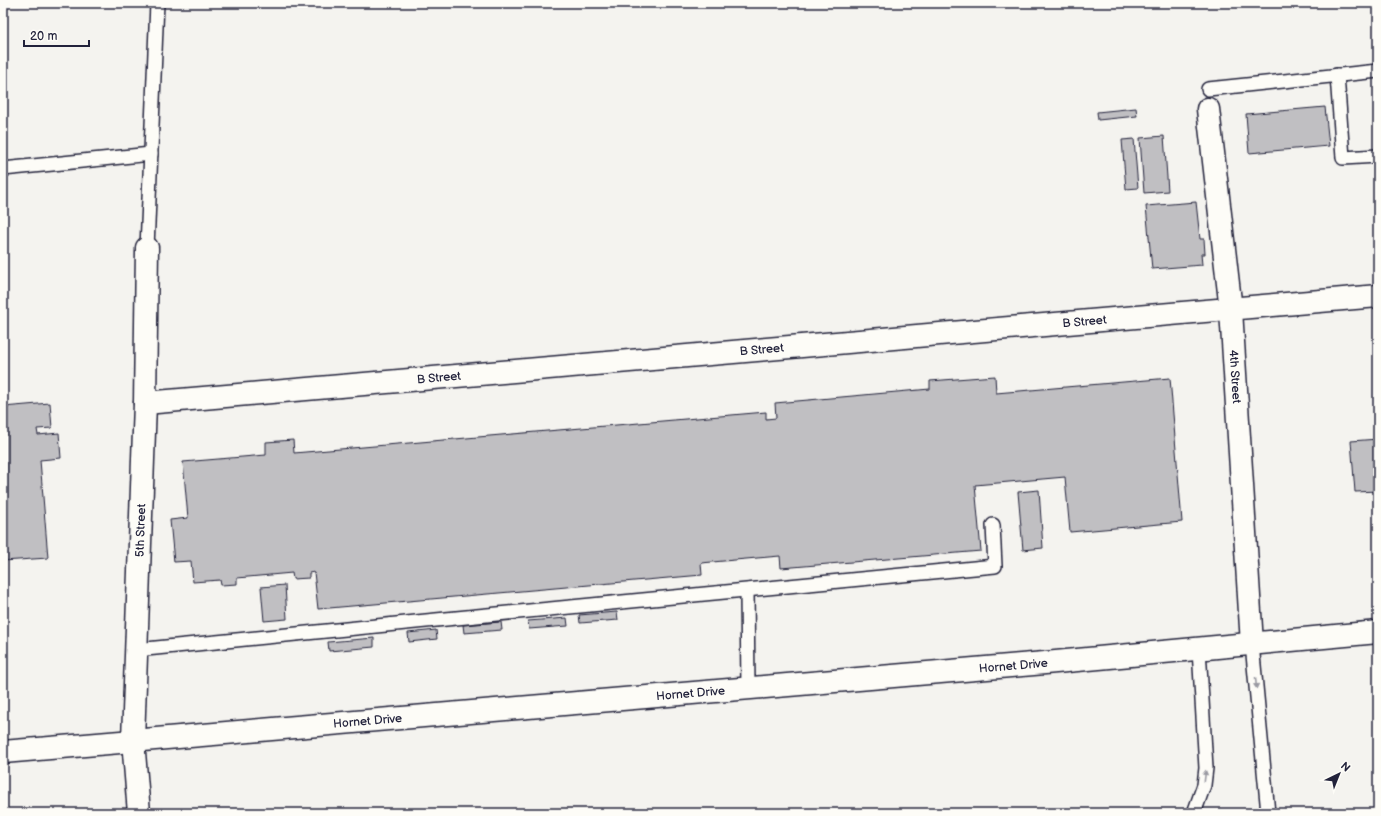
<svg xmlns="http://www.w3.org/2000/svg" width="1381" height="816" font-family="'Balsamiq Sans',sans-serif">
<rect width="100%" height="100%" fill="#f4f3ef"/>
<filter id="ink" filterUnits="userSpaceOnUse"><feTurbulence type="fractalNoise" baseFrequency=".025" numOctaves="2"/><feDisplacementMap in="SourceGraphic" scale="8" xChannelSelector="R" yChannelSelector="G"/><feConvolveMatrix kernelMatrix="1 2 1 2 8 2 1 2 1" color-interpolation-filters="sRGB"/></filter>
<g filter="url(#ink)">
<!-- building -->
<g fill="#c0bfc2" stroke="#22223b">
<path d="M1325,107L1329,146L1249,153L1246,114Z"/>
<path d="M1136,108L1137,116L1098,120L1097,112Z"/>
<path d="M1164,136L1168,191L1144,193L1140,138Z"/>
<path d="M1134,139L1138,188L1126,189L1122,140Z"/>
<path d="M1196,202L1200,239H1204L1205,254H1201L1202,265L1152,269L1146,206Z"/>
<path d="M995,376L996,393L1170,378L1182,522L1070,532L1065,477L975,485L981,551L781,568L780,556L701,563L702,575L318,609L314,572L309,573V578L293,579L292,573L237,578V584L221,585L220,580L193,582L191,561L174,562L170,520L188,518L183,462L266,455V442L293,440L294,453L766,412V419L776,418L775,403L930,389V381Z"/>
<path d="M50,403L52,428L37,429L38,435L59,433L61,458L40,460L48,558L3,561V407Z"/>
<path d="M1378,439V491L1355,492L1351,441Z"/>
<path d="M1039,490L1043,548L1023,550L1018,492Z"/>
<path d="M285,585L287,619L264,621L261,587Z"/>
<path d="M617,612L618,620L580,623L579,615Z"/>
<path d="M567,618L568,626L529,629L528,621Z"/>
<path d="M501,622L502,630L464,633L463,625Z"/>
<path d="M436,630L437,639L409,642L408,633Z"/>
<path d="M374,638V647L329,651L328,642Z"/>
</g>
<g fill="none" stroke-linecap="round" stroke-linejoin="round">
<defs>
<g id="service">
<path d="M1337,75L1343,158L1378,156"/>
<path d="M1208,89L1378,71"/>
<path d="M3,169L151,154"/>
<path d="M147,248L157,3"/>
<path d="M747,591L748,688"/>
<path d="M1252,644L1268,813"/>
<path d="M136,650L446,619L995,566L993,525"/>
<path d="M1194,813L1204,785L1206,768L1199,649"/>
</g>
<g id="minor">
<path id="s1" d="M1208,109L1231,310L1252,644"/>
<path id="s2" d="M145,403L1378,296"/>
<path id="s3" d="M139,813L133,740L145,403L147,248"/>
</g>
<g id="secondary">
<path id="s4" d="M3,752L1045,663L1378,632"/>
</g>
</defs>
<!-- service casing -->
<use href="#service" stroke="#22223b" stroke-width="16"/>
<!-- minor casing -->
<use href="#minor" stroke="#22223b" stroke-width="25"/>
<!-- secondary casing -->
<use href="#secondary" stroke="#22223b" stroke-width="25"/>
<!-- service -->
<use href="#service" stroke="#fdfcf7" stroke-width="13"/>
<!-- minor -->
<use href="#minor" stroke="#fdfcf7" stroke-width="22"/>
<!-- secondary -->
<use href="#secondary" stroke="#fdfcf7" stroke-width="22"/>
</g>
<!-- one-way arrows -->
<defs><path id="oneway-solid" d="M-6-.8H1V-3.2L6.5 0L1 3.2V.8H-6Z"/></defs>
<g fill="#9a9aa2">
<use href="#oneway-solid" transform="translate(1256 683) rotate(85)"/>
<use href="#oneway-solid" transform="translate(1205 776) rotate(-83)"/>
</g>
</g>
<g text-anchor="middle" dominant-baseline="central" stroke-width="4" stroke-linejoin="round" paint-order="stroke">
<!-- street labels -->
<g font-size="12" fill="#22223b" stroke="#fdfcf7">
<text stroke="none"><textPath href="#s2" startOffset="943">B Street</textPath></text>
<text stroke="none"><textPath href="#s2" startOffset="619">B Street</textPath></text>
<text stroke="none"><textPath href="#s1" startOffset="269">4th Street</textPath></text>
<text stroke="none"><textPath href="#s2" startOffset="295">B Street</textPath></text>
<text stroke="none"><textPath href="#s3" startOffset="283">5th Street</textPath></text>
<text stroke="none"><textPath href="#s4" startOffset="1014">Hornet Drive</textPath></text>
<text stroke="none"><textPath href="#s4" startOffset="690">Hornet Drive</textPath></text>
<text stroke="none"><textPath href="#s4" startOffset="366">Hornet Drive</textPath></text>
</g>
</g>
<!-- margin -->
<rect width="1381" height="816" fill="none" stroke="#fdfcf7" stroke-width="16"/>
<rect x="8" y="8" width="1365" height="800" fill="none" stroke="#22223b" stroke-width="1.5" filter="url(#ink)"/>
<!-- north arrow -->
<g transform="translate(1339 774) rotate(43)" stroke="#fdfcf7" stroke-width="3" paint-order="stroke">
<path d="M0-3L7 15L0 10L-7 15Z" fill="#22223b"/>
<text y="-6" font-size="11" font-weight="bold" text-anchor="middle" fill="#22223b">N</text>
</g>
<!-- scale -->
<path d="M24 40v6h65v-6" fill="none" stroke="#22223b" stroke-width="2"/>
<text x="30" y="40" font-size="12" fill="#22223b" stroke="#fdfcf7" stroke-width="3" paint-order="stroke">20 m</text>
</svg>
